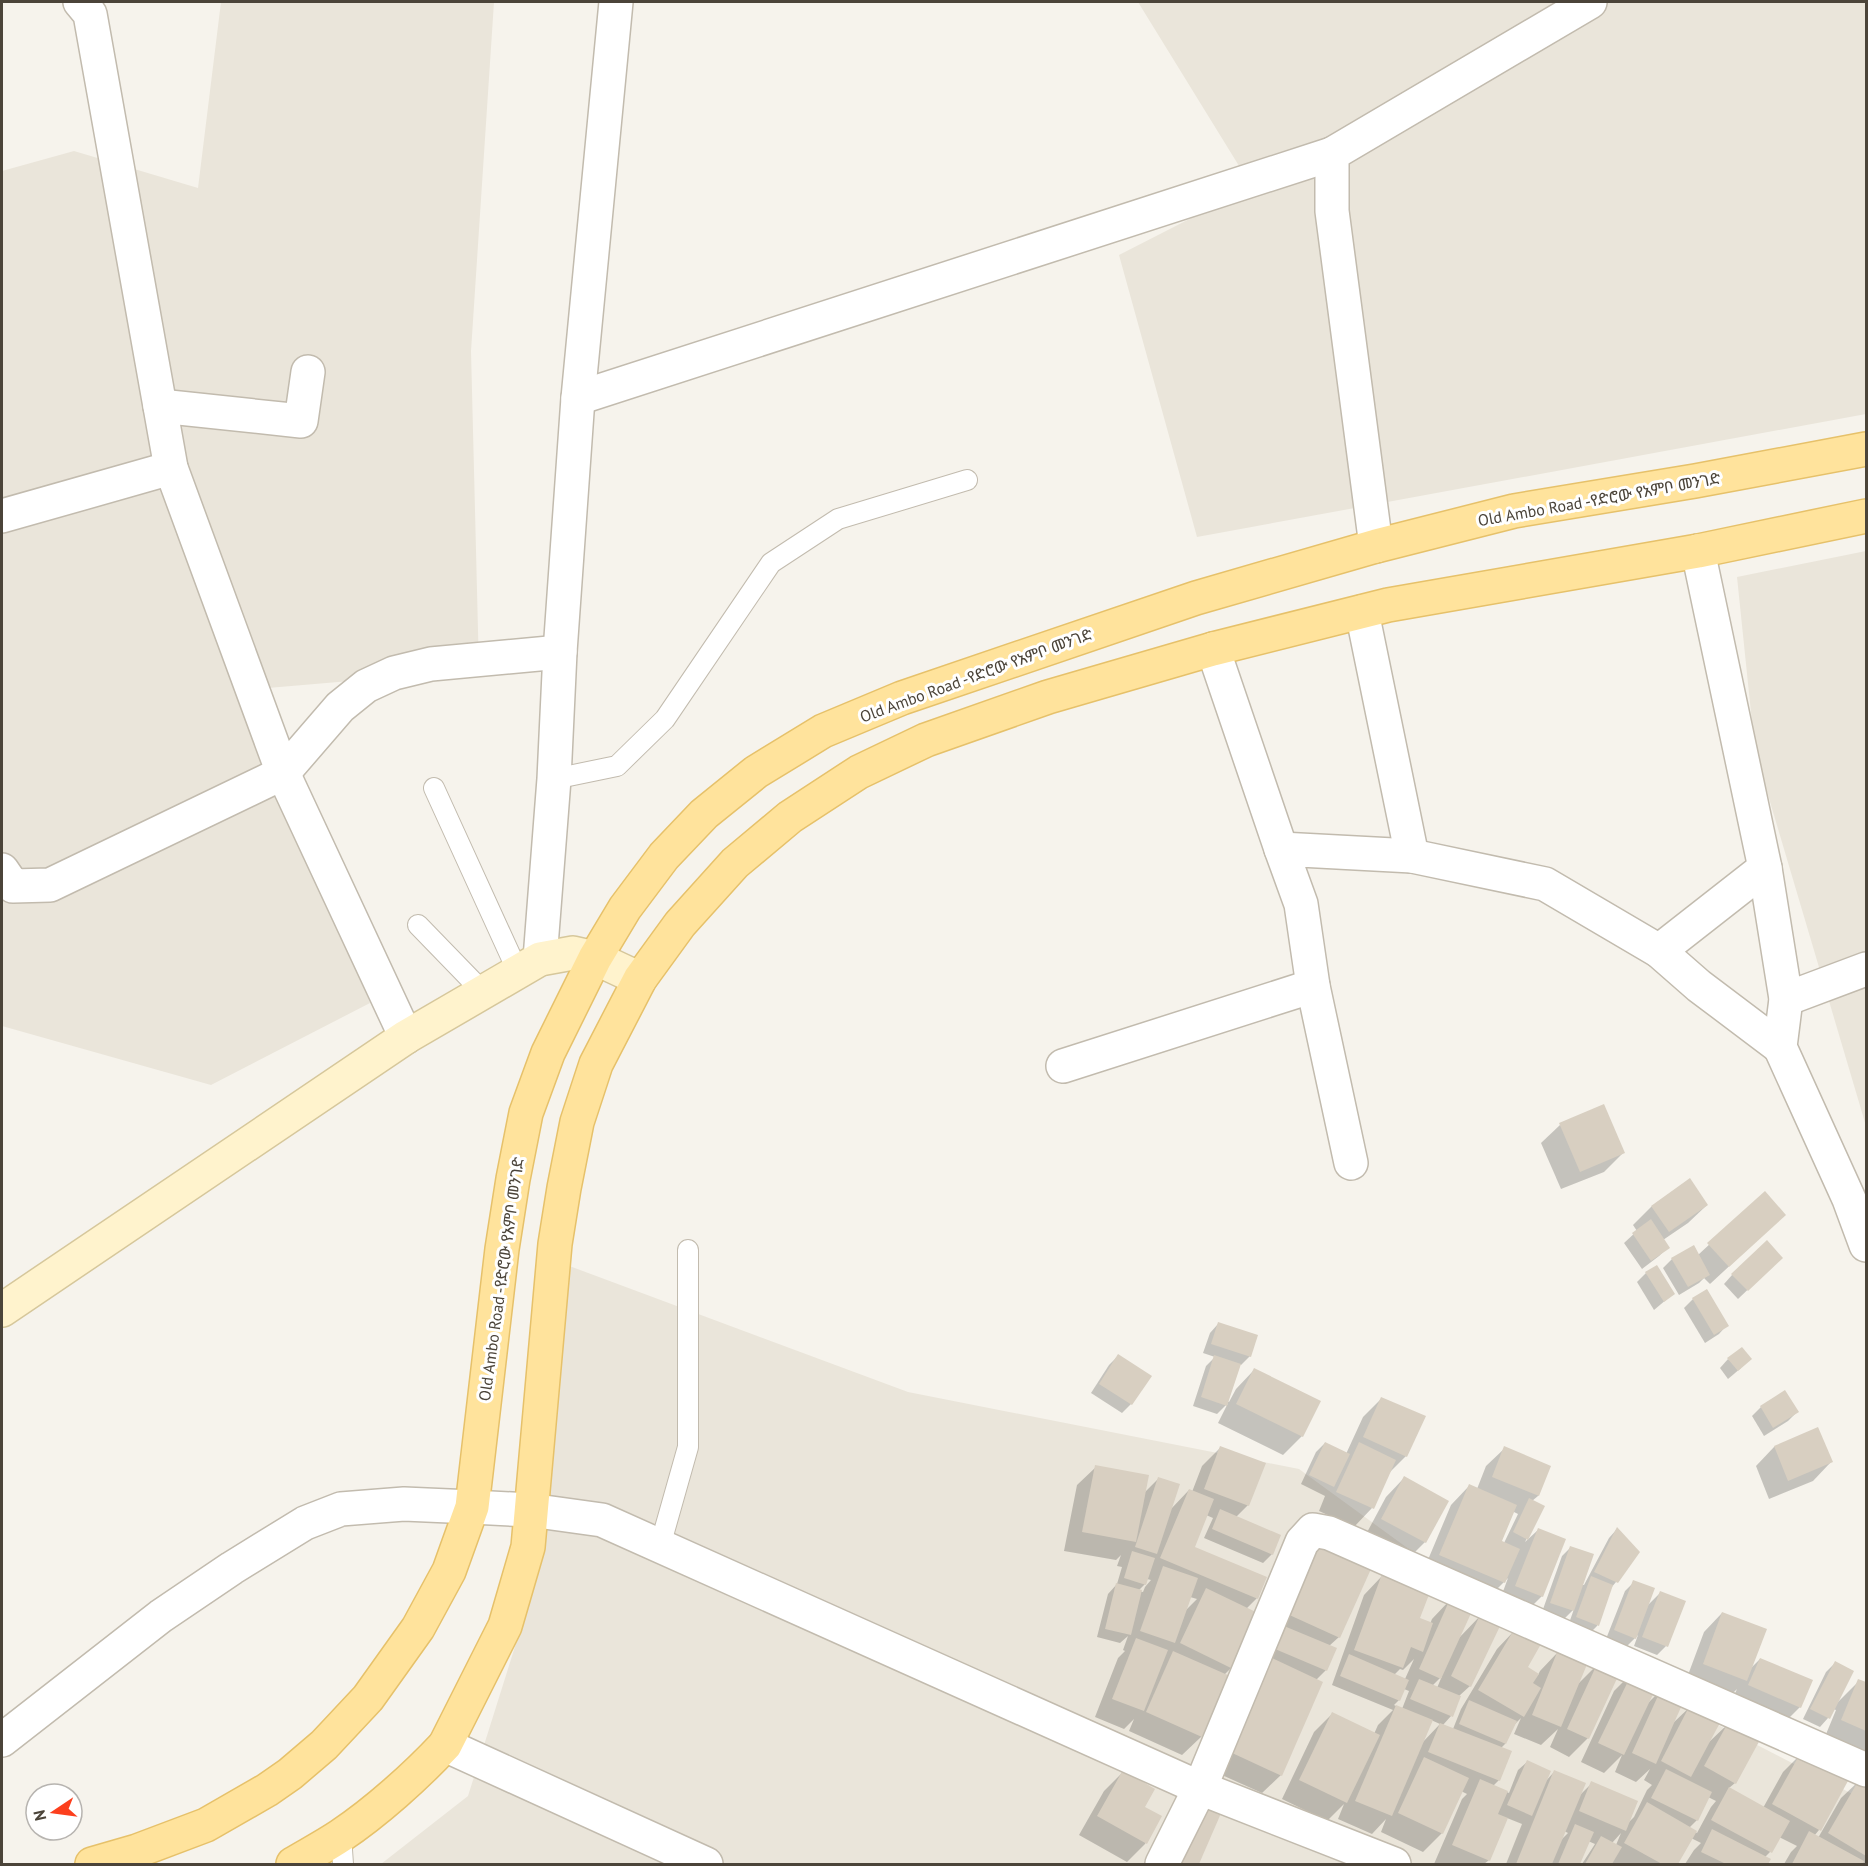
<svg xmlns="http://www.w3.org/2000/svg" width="1868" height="1866" font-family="'PT Sans','Noto Sans Ethiopic',sans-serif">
<rect width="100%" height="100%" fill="#f6f3ec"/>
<!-- residential -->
<g fill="#eae5da">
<path d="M221,2H494L471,351L479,670L256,689L370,1003L211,1085L2,1026V171L74,151L198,188Z"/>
<path d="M1138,2H1866V414L1197,537L1119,255L1252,187Z"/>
<path d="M1866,551V1126L1755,751L1737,577Z"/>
<path d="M564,1264L908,1392L1299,1469L1487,1606L1866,1801V1864H381L468,1796L535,1583Z"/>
</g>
<!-- shadow -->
<g fill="#0003" fill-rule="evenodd">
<path d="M1560,1125L1623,1153L1604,1172L1561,1189L1541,1143Z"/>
<path d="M1690,1180L1707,1205L1688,1223L1663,1240L1668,1247L1659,1256L1642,1269L1624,1243L1637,1231L1633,1225L1651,1207Z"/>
<path d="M1765,1193V1233L1710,1284L1704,1278L1699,1283L1679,1295L1663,1268L1672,1259L1698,1255Z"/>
<path d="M1781,1258L1738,1299L1724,1284L1732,1275Z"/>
<path d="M1646,1273L1673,1294L1654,1310L1637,1282Z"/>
<path d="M1693,1299L1727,1325L1719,1334L1705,1343L1684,1308Z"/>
<path d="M1218,1324L1250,1356L1241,1365L1239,1364L1227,1401L1229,1402L1236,1389L1254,1370L1319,1402L1302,1436L1283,1455L1218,1423L1228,1403L1217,1414L1193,1406L1206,1366L1215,1357L1203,1353L1210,1333Z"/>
<path d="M1118,1356L1131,1404L1122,1413L1091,1393L1109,1365Z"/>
<path d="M1728,1359L1741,1368L1728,1379L1720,1368Z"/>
<path d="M1382,1398L1406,1456L1387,1475L1372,1508L1354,1527L1319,1511L1325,1496L1301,1484L1316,1452L1325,1443L1346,1454L1363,1417Z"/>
<path d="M1761,1407L1797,1412L1788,1421L1764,1436L1752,1416Z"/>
<path d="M1818,1429L1831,1462L1813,1481L1769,1499L1756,1466L1774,1447Z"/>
<path d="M1221,1447L1248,1505L1236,1517L1272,1554L1263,1563L1204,1538L1213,1518L1206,1515L1193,1548L1257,1598L1246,1609L1231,1668L1224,1675L1228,1677L1201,1737L1182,1755L1129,1731L1134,1719L1124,1729L1095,1717L1118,1658L1125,1651L1123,1650L1128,1636L1120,1643L1097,1637L1108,1594L1117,1584L1122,1567L1117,1566L1121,1555L1116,1560L1064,1551L1077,1485L1096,1467L1144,1493L1158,1479L1171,1509L1189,1490L1192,1492L1202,1466ZM1147,1579L1151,1580L1145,1587L1143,1592L1138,1591L1145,1584ZM1190,1597L1197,1599L1184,1612Z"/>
<path d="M1505,1448L1549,1467L1538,1496L1532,1501L1543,1506L1525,1542L1538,1530L1542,1596L1523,1615L1498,1605L1508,1578L1485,1601L1422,1574L1451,1505L1469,1486L1477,1489L1486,1466ZM1512,1511L1518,1514L1504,1543L1500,1542Z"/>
<path d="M1404,1478L1447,1501L1425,1542L1406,1561L1364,1538L1386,1497Z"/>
<path d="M1617,1529L1616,1582L1611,1588L1597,1626L1588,1635L1568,1626L1574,1609L1564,1619L1542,1612L1562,1556L1571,1547L1582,1585H1584L1609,1538Z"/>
<path d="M1297,1565L1339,1637L1329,1646L1326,1670L1316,1680L1281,1775L1262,1793L1213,1771L1253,1678L1272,1660L1267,1658Z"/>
<path d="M1382,1576L1418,1619L1430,1624L1432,1619L1450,1600L1458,1639L1481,1615L1470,1686L1459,1696L1451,1716L1443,1725L1453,1729L1461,1709L1497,1649L1515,1630L1526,1668L1538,1675L1540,1671L1558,1652L1576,1686L1598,1664L1588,1738L1569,1757L1550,1747L1558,1729L1541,1745L1514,1734L1521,1718L1513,1726L1505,1744L1501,1748L1499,1780L1493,1786L1509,1793L1518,1770L1527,1762L1545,1782L1554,1772L1579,1796L1592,1783L1627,1824L1634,1817L1647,1790L1652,1785L1644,1780L1650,1769L1636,1782L1615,1772L1622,1755L1604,1773L1581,1762L1614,1691L1633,1672L1648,1703L1662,1689L1672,1724L1692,1705L1707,1744L1729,1723L1735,1783L1729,1788L1763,1808L1783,1772L1801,1754L1819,1830L1814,1836L1818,1838L1841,1798L1860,1780L1866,1783V1864H1784L1791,1852L1797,1846L1779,1837L1770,1852L1765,1857L1769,1859L1766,1864H1685L1694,1850L1701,1843L1691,1838L1676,1864H1582L1595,1844L1588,1841L1578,1864H1506L1522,1824L1507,1818L1489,1860L1484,1864H1434L1462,1799L1467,1794L1461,1791L1442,1833L1423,1852L1381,1832L1386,1819L1372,1834L1338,1819L1344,1804L1327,1821L1282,1799L1314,1732L1332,1714L1374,1734L1378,1725L1393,1710L1332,1685L1364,1595ZM1414,1659L1405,1679L1394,1675L1400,1669L1403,1670ZM1442,1676L1437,1688L1432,1686ZM1404,1689L1409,1691L1402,1709L1394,1705L1399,1700ZM1431,1720L1440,1724L1421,1744ZM1708,1797L1716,1801L1711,1807L1697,1833L1689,1828L1697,1820ZM1564,1831L1568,1833L1561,1840ZM1621,1833L1616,1845L1612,1843Z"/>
<path d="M1634,1582L1647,1606L1660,1593L1666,1646L1657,1655L1634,1646L1638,1635L1626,1647L1606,1639L1625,1591Z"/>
<path d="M1722,1613L1749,1670L1760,1659L1800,1707L1781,1726L1730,1704L1737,1689L1727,1699L1685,1683L1704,1632Z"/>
<path d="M1835,1663L1838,1702L1859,1681L1866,1684V1757L1824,1739L1836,1710L1833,1709L1828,1718L1820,1727L1803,1719L1826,1672Z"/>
<path d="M1123,1772L1143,1807L1160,1817L1145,1844L1127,1862L1079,1835L1104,1791Z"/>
</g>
<!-- building -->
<g fill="#d8cfc1">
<path d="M1604,1104L1625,1153L1580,1172L1559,1123Z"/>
<path d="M1690,1178L1708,1205L1669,1232L1651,1206Z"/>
<path d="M1765,1191L1786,1215L1729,1267L1707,1243Z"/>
<path d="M1651,1219L1670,1248L1651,1261L1632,1233Z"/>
<path d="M1767,1240L1783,1258L1748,1291L1731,1274Z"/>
<path d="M1694,1245L1710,1275L1688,1287L1671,1258Z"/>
<path d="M1657,1265L1675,1294L1664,1302L1645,1272Z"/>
<path d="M1707,1289L1729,1326L1714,1335L1692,1298Z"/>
<path d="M1218,1322L1258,1335L1251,1357L1211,1344Z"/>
<path d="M1742,1347L1752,1359L1738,1371L1727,1358Z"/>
<path d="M1118,1354L1152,1376L1132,1405L1099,1384Z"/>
<path d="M1214,1355L1241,1364L1227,1406L1201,1397Z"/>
<path d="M1254,1368L1321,1401L1303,1437L1236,1404Z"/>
<path d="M1785,1390L1799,1412L1773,1428L1760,1406Z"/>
<path d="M1381,1397L1426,1416L1407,1457L1363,1437Z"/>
<path d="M1818,1427L1833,1462L1788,1481L1774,1446Z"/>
<path d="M1325,1442L1350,1454L1334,1487L1309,1475Z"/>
<path d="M1359,1442L1396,1460L1374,1509L1336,1492Z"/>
<path d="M1220,1446L1266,1463L1249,1506L1204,1489Z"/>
<path d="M1504,1446L1551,1466L1539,1496L1492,1477Z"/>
<path d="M1095,1465L1149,1475L1136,1542L1082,1532Z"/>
<path d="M1404,1476L1449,1501L1426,1543L1381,1519Z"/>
<path d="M1158,1477L1180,1484L1157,1554L1135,1547Z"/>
<path d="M1469,1484L1517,1505L1502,1541L1520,1549L1505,1583L1439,1555Z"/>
<path d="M1189,1489L1214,1499L1195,1547L1267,1577L1258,1599L1160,1558Z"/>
<path d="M1529,1498L1545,1506L1528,1540L1513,1532Z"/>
<path d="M1220,1509L1281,1535L1273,1555L1212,1529Z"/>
<path d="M1617,1527L1640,1552L1618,1583L1594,1572Z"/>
<path d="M1538,1528L1566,1539L1543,1597L1515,1586Z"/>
<path d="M1316,1545L1371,1569L1340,1638L1285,1613Z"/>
<path d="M1570,1546L1594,1554L1574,1611L1550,1603Z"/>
<path d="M1132,1551L1155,1558L1146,1585L1124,1578Z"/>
<path d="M1163,1566L1198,1578L1175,1643L1140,1631Z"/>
<path d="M1382,1574L1430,1592L1420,1618L1433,1623L1423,1652L1411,1647L1403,1668L1354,1650Z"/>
<path d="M1591,1576L1613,1585L1599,1626L1576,1617Z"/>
<path d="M1633,1580L1655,1588L1636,1639L1614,1630Z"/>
<path d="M1116,1583L1142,1590L1131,1635L1105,1629Z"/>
<path d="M1206,1588L1260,1614L1233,1669L1180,1643Z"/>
<path d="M1660,1591L1686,1601L1668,1647L1642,1637Z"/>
<path d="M1450,1599L1473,1609L1441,1679L1419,1669Z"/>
<path d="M1722,1612L1767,1629L1747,1681L1703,1664Z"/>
<path d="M1481,1613L1501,1624L1471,1687L1451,1676Z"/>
<path d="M1284,1626L1337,1648L1327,1671L1275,1649Z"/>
<path d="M1515,1628L1541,1644L1528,1667L1539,1674L1533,1683L1541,1688L1524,1717L1478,1690Z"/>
<path d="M1136,1638L1168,1650L1144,1711L1112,1699Z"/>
<path d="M1558,1650L1588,1662L1561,1727L1532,1715Z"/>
<path d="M1173,1651L1230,1676L1202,1737L1146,1712Z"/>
<path d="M1349,1654L1409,1680L1400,1701L1340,1676Z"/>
<path d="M1272,1658L1323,1682L1282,1776L1230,1752Z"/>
<path d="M1760,1658L1813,1680L1801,1708L1748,1685Z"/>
<path d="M1835,1661L1854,1671L1830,1719L1810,1709Z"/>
<path d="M1598,1662L1620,1672L1589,1739L1567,1729Z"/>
<path d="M1633,1671L1658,1684L1624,1755L1598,1743Z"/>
<path d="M1419,1679L1461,1696L1453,1717L1410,1699Z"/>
<path d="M1858,1679L1866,1682V1731L1841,1720Z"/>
<path d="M1662,1687L1685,1698L1656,1764L1632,1753Z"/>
<path d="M1469,1700L1517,1721L1506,1744L1459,1724Z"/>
<path d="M1691,1703L1722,1719L1691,1777L1661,1761Z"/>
<path d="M1396,1705L1433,1720L1392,1816L1355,1801Z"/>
<path d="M1332,1712L1380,1735L1347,1803L1299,1780Z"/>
<path d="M1729,1721L1761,1738L1736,1784L1704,1766Z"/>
<path d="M1440,1723L1512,1751L1500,1781L1428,1752Z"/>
<path d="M1801,1752L1849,1779L1821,1831L1772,1804Z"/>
<path d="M1424,1757L1469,1778L1443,1834L1398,1813Z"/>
<path d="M1527,1760L1551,1771L1532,1816L1507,1805Z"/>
<path d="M1666,1769L1712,1792L1698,1821L1651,1798Z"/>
<path d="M1123,1770L1155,1789L1145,1807L1162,1816L1147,1844L1097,1816Z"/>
<path d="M1554,1770L1586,1783L1552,1864H1516Z"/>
<path d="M1860,1778L1866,1782V1856L1828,1833Z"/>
<path d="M1480,1779L1508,1791L1498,1814L1508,1818L1490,1861L1452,1845Z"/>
<path d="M1591,1781L1638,1801L1626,1831L1579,1811Z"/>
<path d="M1729,1787L1790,1821L1772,1853L1711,1820Z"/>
<path d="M1647,1802L1697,1831L1678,1864H1662L1624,1843Z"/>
<path d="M1203,1803L1222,1811L1199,1864H1177Z"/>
<path d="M1575,1824L1594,1832L1580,1864H1558Z"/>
<path d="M1712,1829L1771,1859L1768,1864H1726L1701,1852Z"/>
<path d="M1809,1831L1864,1861L1863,1864H1792Z"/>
<path d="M1601,1836L1622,1847L1612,1864H1585Z"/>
</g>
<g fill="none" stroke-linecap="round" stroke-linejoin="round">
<defs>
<g id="lane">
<path d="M554,779L617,766L665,719L771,563L838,519L967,480"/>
<path d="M434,788L518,972"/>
<path d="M418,925L483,992"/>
<path d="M660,1546L688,1447V1250"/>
<path d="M341,1836L343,1864"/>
</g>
<g id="street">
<path d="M80,2L90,14L171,468L283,773L406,1037"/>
<path d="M578,398L1332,154"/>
<path d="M160,406L301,421L308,372"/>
<path d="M2,516L171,468"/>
<path d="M1376,546L1332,211V154L1590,2"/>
<path d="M1698,551L1765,868L1786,999L1780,1047L1849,1199L1866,1245"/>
<path d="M1362,612L1412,856"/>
<path d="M1213,649L1281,849"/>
<path d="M2,870L13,886L50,885L283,773L340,707L366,686L394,673L431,664L560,652"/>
<path d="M1659,951L1765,868"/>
<path d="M540,959L554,779L560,652L578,398L616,2"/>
<path d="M1786,999L1866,969"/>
<path d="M1063,1066L1313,986"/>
<path d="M1351,1163L1313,986L1301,904L1281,849L1412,856L1545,884L1659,951L1699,986L1780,1047"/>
<path d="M2,1740L161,1616L232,1568L305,1523L341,1509L404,1504L472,1507L530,1510L602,1520L1200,1788L1394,1864"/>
<path d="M445,1745L706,1864"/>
<path d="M1162,1864L1200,1788L1302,1542L1313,1530L1329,1533L1866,1770"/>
</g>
<path id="secondary" d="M2,1310L406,1037L540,959L573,953L595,958L640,979"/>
<g id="primary">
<path d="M92,1864L137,1851L206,1825L267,1790L290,1774L324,1745L368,1698L418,1628L449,1571L472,1507L502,1249L513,1179L526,1113L548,1053L595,958L625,908L664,856L704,814L756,772L823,731L902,698L1196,598L1376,546L1514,511L1695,481L1866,449"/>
<path d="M293,1864C308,1855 325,1846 340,1836C376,1812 416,1776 445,1745L505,1626L528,1547L555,1244L564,1188L577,1122L596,1064L640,979L680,924L735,863L790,817L859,772L926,740L1048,697L1213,649L1388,605L1698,551L1866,516"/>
</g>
</defs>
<!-- lane casing -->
<use href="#lane" stroke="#c2bbae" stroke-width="22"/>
<!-- street casing -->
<use href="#street" stroke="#c2bbae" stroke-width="36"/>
<!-- secondary casing -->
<use href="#secondary" stroke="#d6c79b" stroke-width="36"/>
<!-- primary casing -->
<use href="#primary" stroke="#e6c16a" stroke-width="36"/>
<!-- lane -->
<use href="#lane" stroke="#fff" stroke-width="20"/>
<!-- street -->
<use href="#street" stroke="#fff" stroke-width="33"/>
<!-- secondary -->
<use href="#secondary" stroke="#fff3cd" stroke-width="33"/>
<!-- primary -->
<use href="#primary" stroke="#ffe39c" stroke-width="33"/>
</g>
<g text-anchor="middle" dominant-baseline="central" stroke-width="6" stroke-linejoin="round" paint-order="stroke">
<!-- street labels -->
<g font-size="16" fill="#4b4439" stroke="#fff">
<text transform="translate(1599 499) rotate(-10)">Old Ambo Road -የድሮው የአምቦ መንገድ</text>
<text transform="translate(976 675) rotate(-20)">Old Ambo Road -የድሮው የአምቦ መንገድ</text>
<text transform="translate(501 1279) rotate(-82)">Old Ambo Road -የድሮው የአምቦ መንገድ</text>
</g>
</g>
<!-- border -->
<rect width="1868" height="1866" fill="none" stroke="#4b4439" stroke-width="6"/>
<!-- north arrow -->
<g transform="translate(54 1812) rotate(257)"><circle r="28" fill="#ffffff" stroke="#b7b4b0" stroke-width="1.5"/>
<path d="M0-4.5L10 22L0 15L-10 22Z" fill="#fc3f1d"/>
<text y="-9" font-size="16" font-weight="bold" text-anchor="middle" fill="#4b4439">N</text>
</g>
</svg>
